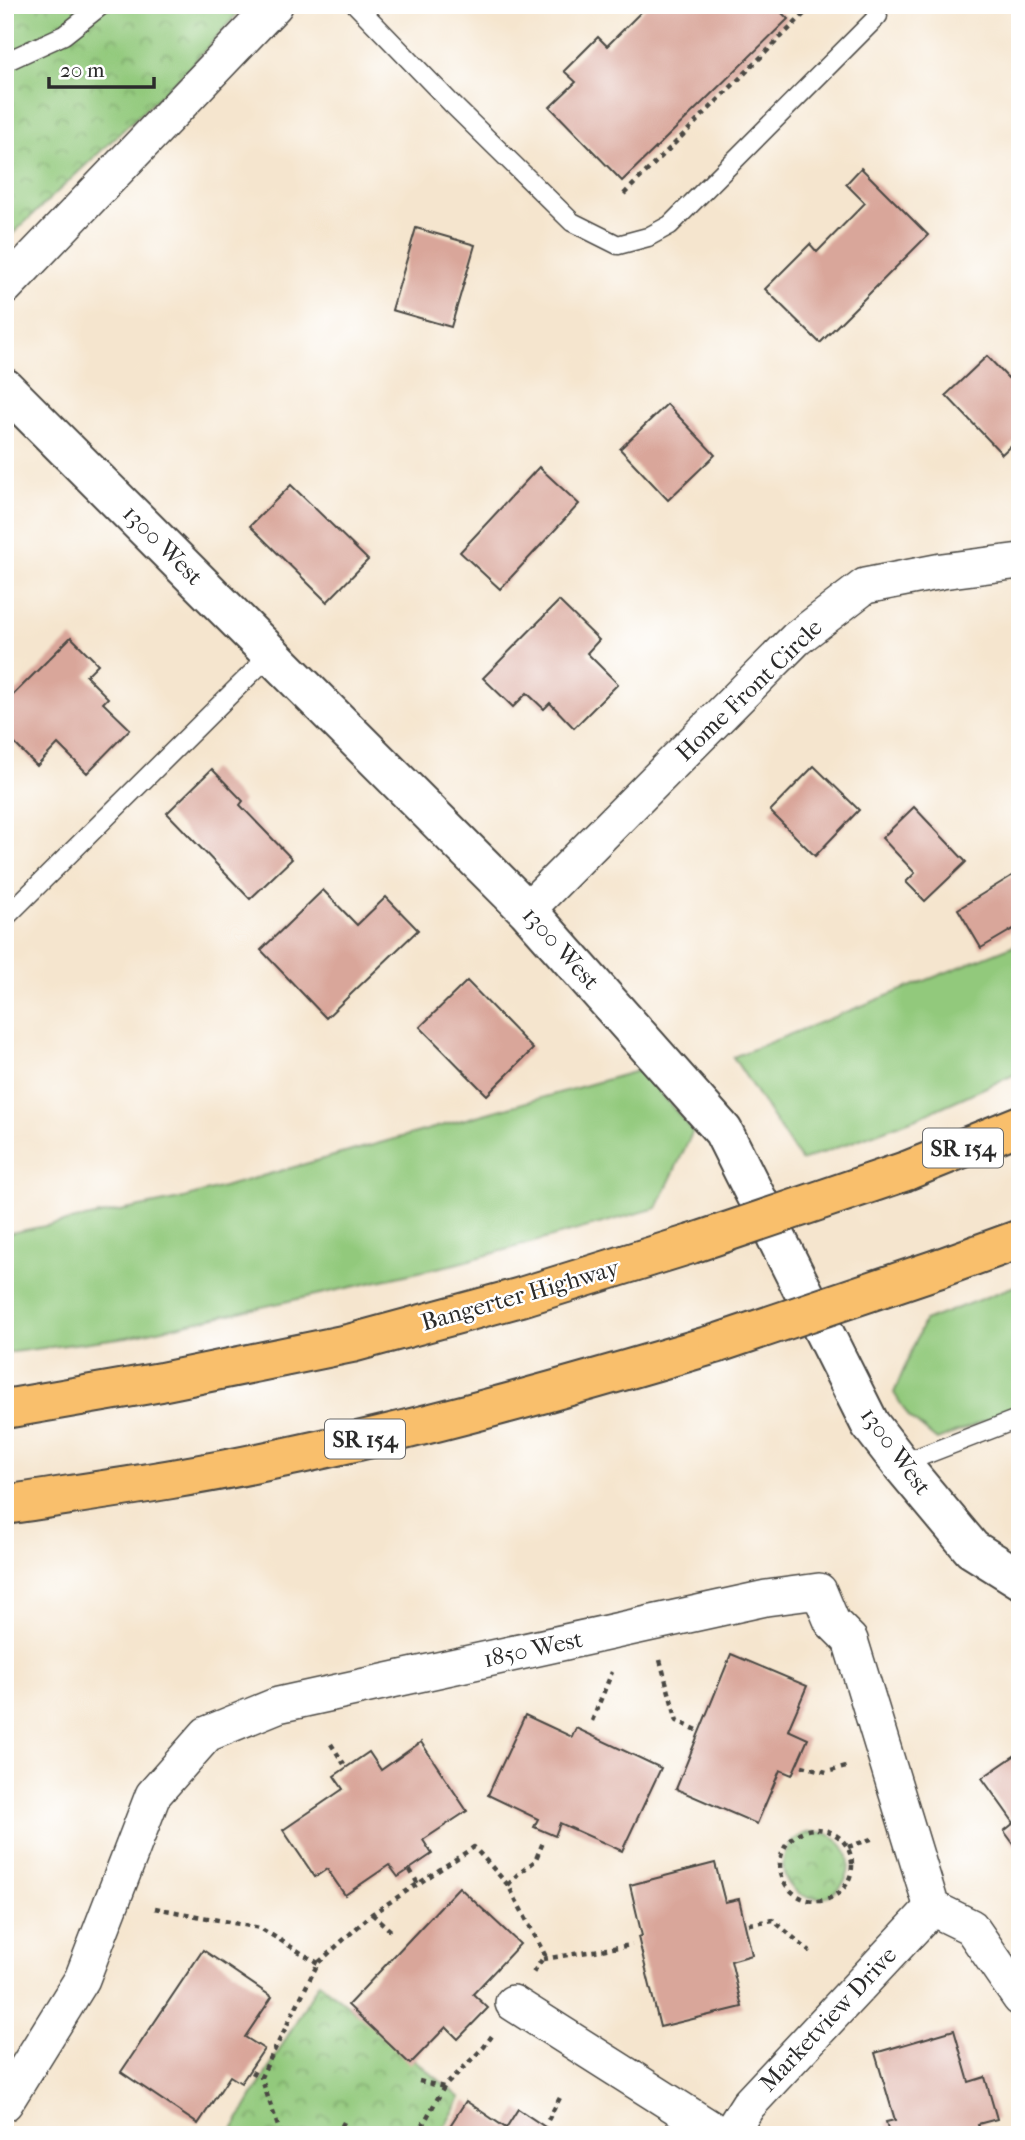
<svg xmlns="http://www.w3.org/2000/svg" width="1025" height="2140" font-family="'IM FELL French Canon',serif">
<defs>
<pattern id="park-crowns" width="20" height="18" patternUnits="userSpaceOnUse" patternTransform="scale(1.75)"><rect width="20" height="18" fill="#92c97b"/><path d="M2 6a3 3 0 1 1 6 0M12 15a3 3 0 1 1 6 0" fill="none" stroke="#77a365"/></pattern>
</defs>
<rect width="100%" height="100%" fill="#fff"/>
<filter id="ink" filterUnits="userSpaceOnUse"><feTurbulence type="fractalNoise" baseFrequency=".0143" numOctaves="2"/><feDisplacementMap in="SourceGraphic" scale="14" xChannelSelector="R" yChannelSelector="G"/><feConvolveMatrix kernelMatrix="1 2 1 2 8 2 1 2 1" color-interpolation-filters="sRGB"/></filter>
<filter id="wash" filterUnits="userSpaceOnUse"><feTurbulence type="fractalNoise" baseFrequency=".00686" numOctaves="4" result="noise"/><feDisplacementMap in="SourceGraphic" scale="28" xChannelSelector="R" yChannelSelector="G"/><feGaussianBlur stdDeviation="1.57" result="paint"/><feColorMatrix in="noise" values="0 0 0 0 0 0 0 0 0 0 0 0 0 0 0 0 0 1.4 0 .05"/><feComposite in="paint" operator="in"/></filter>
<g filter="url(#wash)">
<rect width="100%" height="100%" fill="#f5e5ce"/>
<!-- grass -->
<g fill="#92c97b" stroke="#5e7a53" stroke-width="2">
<path d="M1020,943V1072L919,1117L801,1161L733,1057Z"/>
<path d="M641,1070L693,1131L657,1208L455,1264L127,1337L5,1353V1234L180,1199Z"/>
<path d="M1020,1284V1407L937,1440L909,1417L894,1393L924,1321Z"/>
</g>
<!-- park -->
<g fill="url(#park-crowns)" stroke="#5e7a53" stroke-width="2">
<path d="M5,5H245L188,69L5,241Z"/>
<circle cx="816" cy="1865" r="33"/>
<path d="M319,1982L461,2098L440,2135H230Z"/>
</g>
<g id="blocks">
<!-- building -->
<g fill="#d9a69a">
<path d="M648,5H774L788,19L622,181L550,107L576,82L564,71L598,37L607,46Z"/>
<path d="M861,168L928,235L820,343L765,289L810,244L817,252L865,203L846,184Z"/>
<path d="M416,228L475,245L451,327L392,310Z"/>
<path d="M987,356L1008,378L1020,366V437L1002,454L946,395Z"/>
<path d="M667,404L715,455L668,500L620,449Z"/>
<path d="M539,467L579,504L500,589L460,552Z"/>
<path d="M291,485L368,560L327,602L250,526Z"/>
<path d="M559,601L599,640L587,653L618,684L574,728L550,703L544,709L527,693L513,707L483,678Z"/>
<path d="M71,637L98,664L86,676L108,698L103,703L130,729L87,773L58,744L37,766L5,734V703Z"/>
<path d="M814,766L859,810L815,856L770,811Z"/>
<path d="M212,769L243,801L240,805L292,859L250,899L167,813Z"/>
<path d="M914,807L966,862L925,901L906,882L915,873L882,838Z"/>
<path d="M1018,872L1020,875V925L981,948L958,909Z"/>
<path d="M323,890L357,925L386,897L418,930L326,1018L261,950Z"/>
<path d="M467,981L533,1049L487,1095L420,1027Z"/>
<path d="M731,1654L807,1686L788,1730L808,1739L792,1775L780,1770L757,1824L676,1789Z"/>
<path d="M525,1715L572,1737L576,1728L661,1768L622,1851L560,1823L555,1836L534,1827L538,1819L488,1795Z"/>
<path d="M421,1742L467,1811L423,1840L432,1854L398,1877L389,1865L345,1895L327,1869L315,1877L283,1830L343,1789L334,1776L369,1752L381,1770Z"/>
<path d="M1020,1752V1843L1015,1846L1004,1831L1014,1823L982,1778Z"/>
<path d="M715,1863L725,1902L739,1899L752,1955L731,1961L742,2007L660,2027L638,1937L642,1936L630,1885Z"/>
<path d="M459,1887L520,1944L473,1994L488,2008L458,2039L446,2027L410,2064L348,2005Z"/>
<path d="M203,1950L272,1997L245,2037L264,2049L241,2083L230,2076L198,2124L121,2072Z"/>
<path d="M954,2030L969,2082L985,2077L997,2119L978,2124L981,2135H890L886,2122L895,2120L875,2053Z"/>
<path d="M466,2101L506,2128L518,2109L557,2135H444Z"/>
</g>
</g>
</g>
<g filter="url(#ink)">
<use href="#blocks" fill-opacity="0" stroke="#494743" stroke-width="2"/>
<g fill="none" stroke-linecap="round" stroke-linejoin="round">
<defs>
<g id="service">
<path d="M356,5L451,103L572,222L618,245L648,237L670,225L878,16"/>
<path d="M5,62L64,35L102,5"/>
<path d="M5,915H8L272,653"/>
<path d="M901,1464L1020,1418"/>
</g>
<g id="minor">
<path d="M5,287L275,5"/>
<path d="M527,910L796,639L865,586L942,571L1020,561"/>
<path d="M513,2003L721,2135"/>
<path d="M5,2103L82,1979L153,1795L207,1734L278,1705L766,1598L819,1591L832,1622L850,1640L932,1908L971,1927L1020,1998"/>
<path d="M729,2135L748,2105L932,1908"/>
</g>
<path id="tertiary" d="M5,388L527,910L723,1131L870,1424L901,1464L972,1549L1020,1579"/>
<g id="motorway">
<path d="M906,1171L1020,1125"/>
<path d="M940,1268L1020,1239"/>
<path d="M5,1409L161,1382L352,1343L521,1297L691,1244"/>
<path d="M5,1505C94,1491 184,1479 272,1460C422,1429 570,1387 718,1343"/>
</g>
</defs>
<!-- service casing -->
<use href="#service" stroke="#494743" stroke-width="21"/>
<!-- minor casing -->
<use href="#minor" stroke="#494743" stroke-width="38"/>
<!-- tertiary casing -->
<use href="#tertiary" stroke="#494743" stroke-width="42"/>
<!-- motorway casing -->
<use href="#motorway" stroke="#494743" stroke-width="42"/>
<!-- path -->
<g stroke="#494743" stroke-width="4.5" stroke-dasharray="5 5" stroke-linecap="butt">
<path d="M624,194L813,5"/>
<path d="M660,1660L677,1721L697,1730"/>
<path d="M592,1721L612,1672"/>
<path d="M331,1744L344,1764"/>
<path d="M802,1766L827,1772L850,1766"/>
<circle cx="816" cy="1865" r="36"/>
<path d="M848,1847L874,1838"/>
<path d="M410,1870L418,1884"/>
<path d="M508,1885L517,1875L535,1861L544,1840"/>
<path d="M155,1908L260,1928L318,1963"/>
<path d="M372,1914L392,1932"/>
<path d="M749,1924L773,1920L810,1952"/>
<path d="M543,1959L632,1945"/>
<path d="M251,2072L261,2077"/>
<path d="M419,2081L444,2087"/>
<path d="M548,2120L562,2094"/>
<path d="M281,2135L261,2077L318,1963L372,1914L474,1847L508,1885L545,1955L533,1973"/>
<path d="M337,2135L344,2122"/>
<path d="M417,2135L444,2087L484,2047L494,2033"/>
</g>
<!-- service -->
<use href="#service" stroke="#fff" stroke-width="18"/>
<!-- minor -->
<use href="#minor" stroke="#fff" stroke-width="35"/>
<!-- tertiary -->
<use href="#tertiary" stroke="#fff" stroke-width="38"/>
<!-- motorway -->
<use href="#motorway" stroke="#f9bf6c" stroke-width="38"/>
<defs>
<g id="motorway-bridge">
<path d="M691,1244L906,1171"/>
<path d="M718,1343L940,1268"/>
</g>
</defs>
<!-- motorway-bridge casing -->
<use href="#motorway-bridge" stroke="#494743" stroke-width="42" stroke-linecap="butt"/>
<!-- motorway-bridge -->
<use href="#motorway-bridge" stroke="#f9bf6c" stroke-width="38"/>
</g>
</g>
<g text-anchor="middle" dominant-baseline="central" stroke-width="5" stroke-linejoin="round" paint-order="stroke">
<!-- shield labels -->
<g fill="#fff" stroke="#6b6b6b" stroke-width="2">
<rect x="923" y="1128.5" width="80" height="39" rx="5"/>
<rect x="325" y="1419.5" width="80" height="39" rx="5"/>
</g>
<g font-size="23" font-weight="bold" fill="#2b2b2b">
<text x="963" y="1148">SR 154</text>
<text x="365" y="1439">SR 154</text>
</g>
<!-- street labels -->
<g font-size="24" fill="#2b2b2b" stroke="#fff">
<text transform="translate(163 545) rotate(45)">1300 West</text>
<text transform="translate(749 690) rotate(-44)">Home Front Circle</text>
<text transform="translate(561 948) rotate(48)">1300 West</text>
<text transform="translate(520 1295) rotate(-16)">Bangerter Highway</text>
<text transform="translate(896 1451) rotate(54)">1300 West</text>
<text transform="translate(533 1649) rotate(-12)">1850 West</text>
<text transform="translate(828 2019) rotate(-47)">Marketview Drive</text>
</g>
</g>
<!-- margin -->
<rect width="1025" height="2140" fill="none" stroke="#fff" stroke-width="28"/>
<!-- scale -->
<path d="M49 77v10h105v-10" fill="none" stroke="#2b2b2b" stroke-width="3.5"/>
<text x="60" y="77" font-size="21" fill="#2b2b2b" stroke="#ffffff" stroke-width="5" paint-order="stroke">20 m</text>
</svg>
